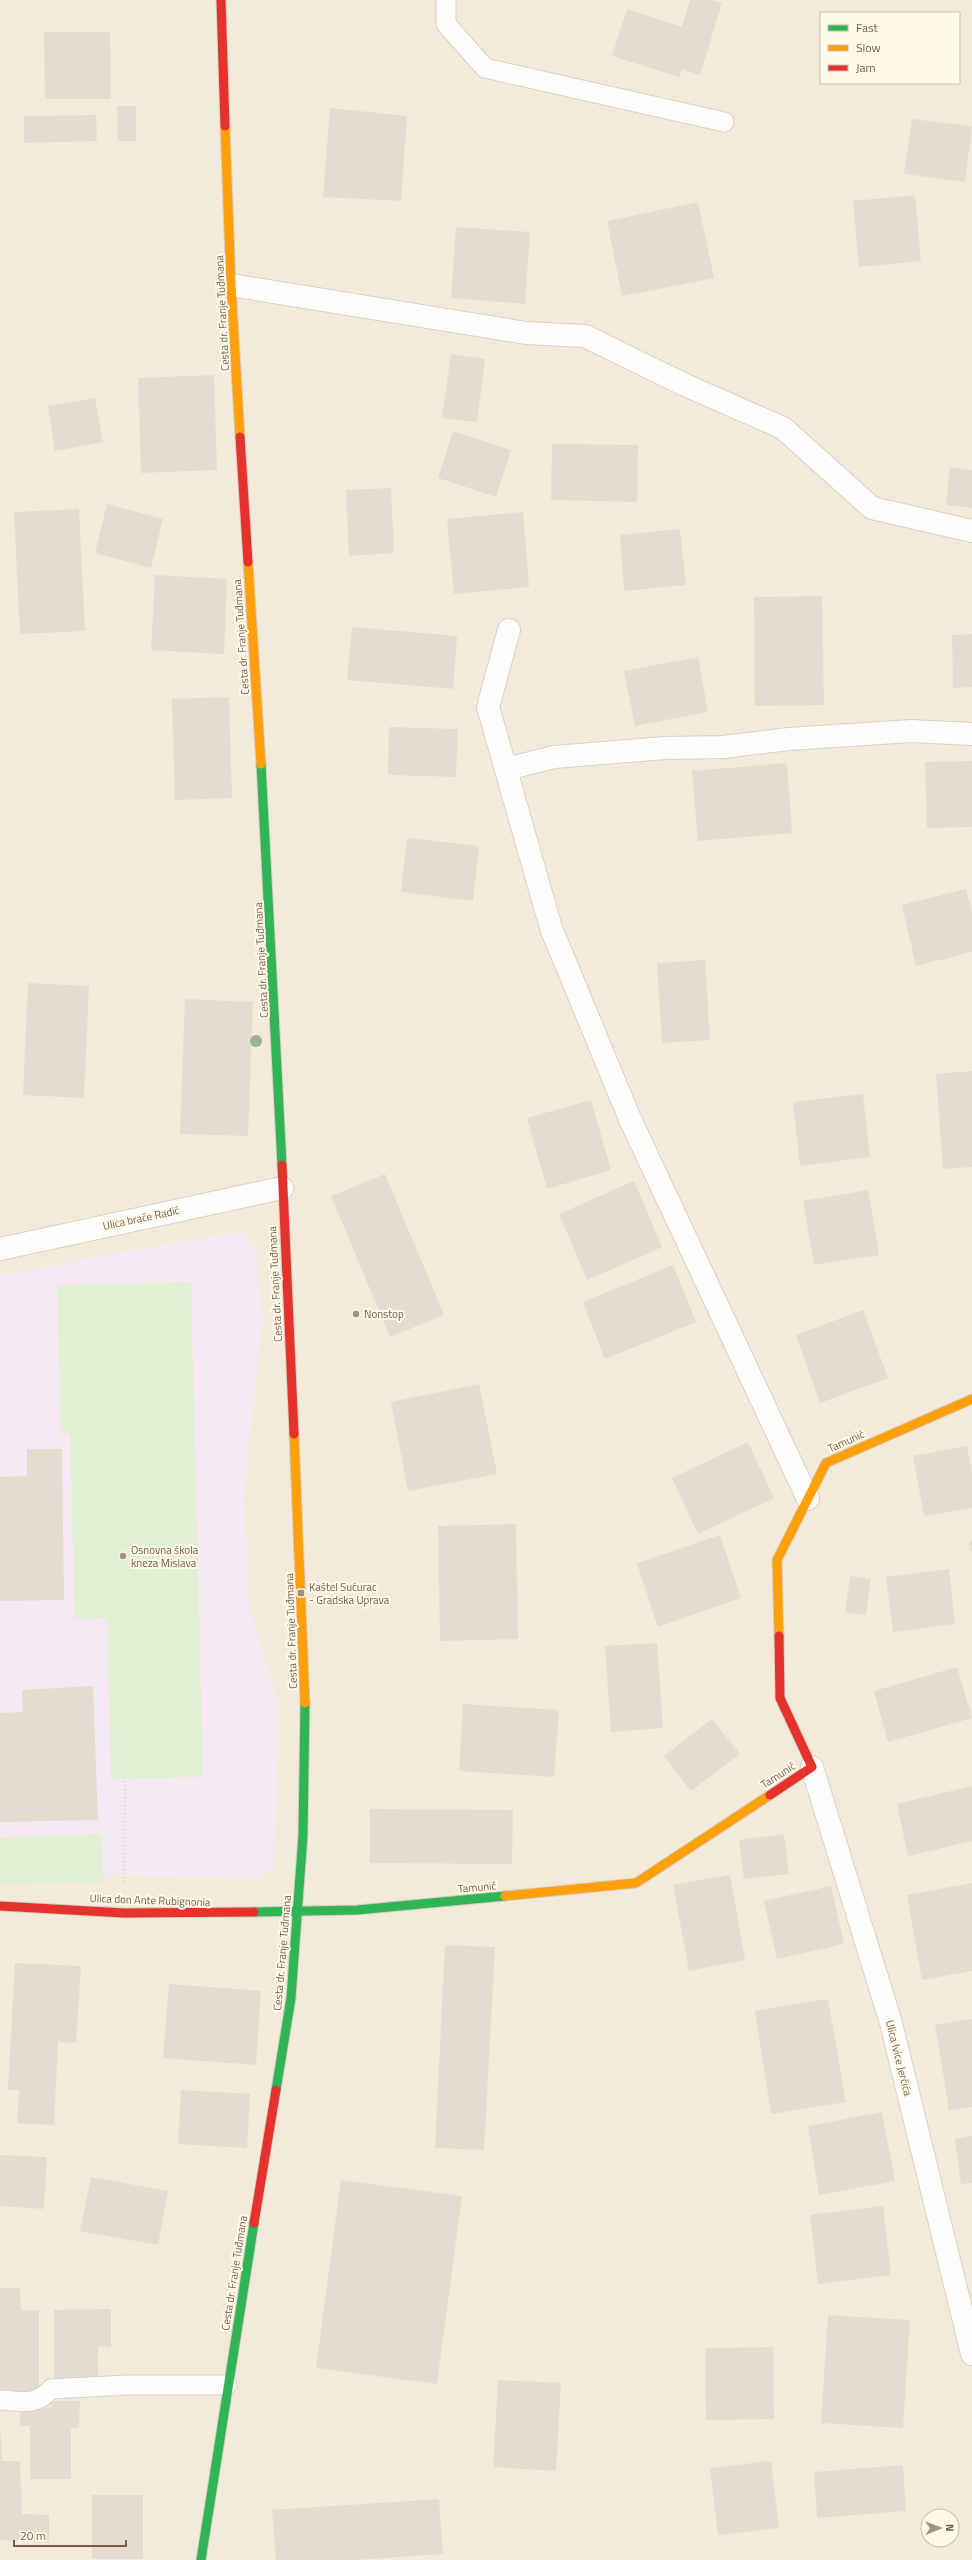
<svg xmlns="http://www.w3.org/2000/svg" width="972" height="2560" font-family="'Titillium Web',sans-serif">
<rect width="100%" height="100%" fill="#f8f3e9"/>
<!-- residential -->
<path fill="#f4ead9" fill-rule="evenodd" d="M0,0H972V2560H0ZM821,13H959V83H821ZM928,2516H952V2540H928Z"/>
<!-- education -->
<path fill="#f5e8f2" d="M242,1232L256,1249L262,1323L243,1501L250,1610L279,1705L274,1864L261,1879L0,1872V1276L181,1241Z"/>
<!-- green -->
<g fill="#e1efd2">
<path d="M191,1282L203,1777L111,1779L107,1618L75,1619L70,1434H61L57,1285Z"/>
<path d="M101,1834L103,1882L0,1885V1838Z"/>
</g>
<!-- building -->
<g fill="#e5dcd0">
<path d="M690,0H711L722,3L700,75L682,69L679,77L612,56L627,9L682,27Z"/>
<path d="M44,32H110L111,99H45Z"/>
<path d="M117,106H136V141H118Z"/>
<path d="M330,108L407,116L401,201L323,197Z"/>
<path d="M96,115L97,141L24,143V116Z"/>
<path d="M912,119L972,126L965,182L904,174Z"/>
<path d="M915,195L921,261L859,267L853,201Z"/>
<path d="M698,202L714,278L622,296L607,221Z"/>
<path d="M456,227L530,232L525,304L451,298Z"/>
<path d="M451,354L485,359L477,422L442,418Z"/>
<path d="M214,375L217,470L141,473L138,378Z"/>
<path d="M95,398L103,442L55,451L48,406Z"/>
<path d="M453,431L511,450L496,497L438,478Z"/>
<path d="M552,444L638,445L637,502L551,500Z"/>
<path d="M950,467L972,470V508L946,505Z"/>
<path d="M391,488L394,553L349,556L346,490Z"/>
<path d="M107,504L163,519L151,568L95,553Z"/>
<path d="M79,509L85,631L20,634L14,512Z"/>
<path d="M523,512L529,587L454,594L447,519Z"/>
<path d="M680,529L686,585L624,591L620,535Z"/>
<path d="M155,575L227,579L224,654L151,650Z"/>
<path d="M822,596L824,705L755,706L754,597Z"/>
<path d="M352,627L457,636L453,689L347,680Z"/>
<path d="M972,634V687L953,688L952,635Z"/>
<path d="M698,657L708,712L635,726L624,671Z"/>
<path d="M229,697L232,798L175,800L172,699Z"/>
<path d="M389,727L458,729L456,777L388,775Z"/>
<path d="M972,761V827L927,828L925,762Z"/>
<path d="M787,763L792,833L698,841L692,771Z"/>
<path d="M407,838L479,846L473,901L401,892Z"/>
<path d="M966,889L972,913V952L916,966L902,905Z"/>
<path d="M705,960L710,1040L662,1043L657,963Z"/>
<path d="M28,983L89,986L84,1098L23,1095Z"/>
<path d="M185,999L253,1002L248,1136L180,1134Z"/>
<path d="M972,1071V1167L943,1169L936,1074Z"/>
<path d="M863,1094L870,1157L800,1166L793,1102Z"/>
<path d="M591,1100L611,1170L547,1189L527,1118Z"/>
<path d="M385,1174L444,1315L390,1337L331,1196Z"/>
<path d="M634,1181L662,1247L587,1280L559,1214Z"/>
<path d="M868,1190L879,1255L814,1265L803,1201Z"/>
<path d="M673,1265L696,1322L605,1359L583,1302Z"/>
<path d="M863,1310L888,1378L820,1403L796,1335Z"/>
<path d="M479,1384L497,1474L408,1491L391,1402Z"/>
<path d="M748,1442L774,1498L698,1534L672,1478Z"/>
<path d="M967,1446L972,1473V1508L924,1516L913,1456Z"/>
<path d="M27,1449H62L64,1600L0,1601V1477L27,1476Z"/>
<path d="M516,1524L518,1639L440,1641L438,1526Z"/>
<path d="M720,1535L741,1598L658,1627L637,1563Z"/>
<path d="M972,1541V1551H971L969,1542Z"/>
<path d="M949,1569L955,1624L893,1632L886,1577Z"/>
<path d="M850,1576L871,1579L866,1615L845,1612Z"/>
<path d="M657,1643L663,1728L611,1732L605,1646Z"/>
<path d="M957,1667L972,1718L888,1742L874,1691Z"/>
<path d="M93,1686L98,1820L0,1822V1713L23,1712L22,1690Z"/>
<path d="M463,1704L559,1710L554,1777L459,1771Z"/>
<path d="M712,1719L740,1754L691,1791L664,1756Z"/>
<path d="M972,1786V1841L908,1856L897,1804Z"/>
<path d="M370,1809L513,1810L512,1864L370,1863Z"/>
<path d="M784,1834L789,1874L744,1879L739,1840Z"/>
<path d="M730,1875L745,1960L689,1971L673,1885Z"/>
<path d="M972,1883V1971L922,1980L907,1895Z"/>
<path d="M831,1886L844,1944L777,1959L764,1901Z"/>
<path d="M445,1945L495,1947L484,2150L435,2148Z"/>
<path d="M15,1963L81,1966L76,2043L58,2042L54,2125L17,2123L19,2090H8Z"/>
<path d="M169,1984L261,1991L256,2065L163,2058Z"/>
<path d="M828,1999L846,2102L771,2114L755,2011Z"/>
<path d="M972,2019V2107L949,2110L935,2025Z"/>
<path d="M181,2090L250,2094L247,2148L178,2144Z"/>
<path d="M882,2112L895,2181L819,2195L808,2126Z"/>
<path d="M972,2136V2183L961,2184L955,2139Z"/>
<path d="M0,2155L47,2157L44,2209L0,2206Z"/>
<path d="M91,2177L168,2191L158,2245L80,2231Z"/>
<path d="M341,2180L462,2196L437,2384L316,2368Z"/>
<path d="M883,2206L891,2275L818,2284L810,2215Z"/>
<path d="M0,2288H20L21,2311L39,2310V2395L0,2392Z"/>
<path d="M111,2309V2347L98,2346V2382H54V2310Z"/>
<path d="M828,2315L910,2320L903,2428L821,2423Z"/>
<path d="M773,2347L774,2419L706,2420L705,2348Z"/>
<path d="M498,2380L561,2383L556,2471L493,2467Z"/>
<path d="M50,2401H80L79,2428H71V2479H30V2426H20V2407H51Z"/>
<path d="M0,2425L2,2461H20L22,2514L49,2515V2543L0,2540Z"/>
<path d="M771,2461L779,2528L718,2535L710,2468Z"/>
<path d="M903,2465L906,2511L817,2518L814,2472Z"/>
<rect x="92" y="2495" width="51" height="64"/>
<path d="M439,2499L443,2554L356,2560H276L272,2510Z"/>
</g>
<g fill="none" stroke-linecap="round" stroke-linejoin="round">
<defs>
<g id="lane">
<path d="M446,0V24L485,68L724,122"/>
<path d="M0,2400C21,2401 35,2407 51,2389L126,2385H227"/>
</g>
<g id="street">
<path d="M231,285L526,333L585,336L685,385L783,428L872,508L972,531"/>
<path d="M509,630L488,707L551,928L630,1119L808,1499"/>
<path d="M506,769L554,757L665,748L723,747L789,739L911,731L972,734"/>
<path d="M0,1249L282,1188"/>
<path d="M812,1767L891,2023L972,2354"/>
</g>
<g id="fast">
<path d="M261,764L282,1165"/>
<path d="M254,1912L357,1910L505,1896"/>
<path d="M276,2090L291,1998L303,1835L305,1703"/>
<path d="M201,2560L254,2223"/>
</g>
<g id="slow">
<path d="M225,126L231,285L240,437"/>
<path d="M248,562L261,764"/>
<path d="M294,1434L305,1703"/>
<path d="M779,1636L777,1560L826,1463L972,1399"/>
<path d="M505,1896L636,1883L770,1795"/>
</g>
<g id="jam">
<path d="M221,0L225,126"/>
<path d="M240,437L248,562"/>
<path d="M282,1165L294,1434"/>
<path d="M770,1795L812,1767L780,1698L779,1636"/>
<path d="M0,1906L124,1913L254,1912"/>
<path d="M254,2223L276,2090"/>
</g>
</defs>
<!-- lane casing -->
<use href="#lane" stroke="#d7d0c8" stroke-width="21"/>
<!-- street casing -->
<use href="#street" stroke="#d7d0c8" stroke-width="24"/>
<!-- fast casing -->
<use href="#fast" stroke="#d6cfc6" stroke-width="11"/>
<!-- slow casing -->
<use href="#slow" stroke="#d6cfc6" stroke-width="11"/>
<!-- jam casing -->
<use href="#jam" stroke="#d6cfc6" stroke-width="11"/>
<!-- path -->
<path stroke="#dad3cb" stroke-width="2.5" stroke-dasharray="1 3" stroke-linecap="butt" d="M124,1882L125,1779"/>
<!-- lane -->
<use href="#lane" stroke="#fefdfc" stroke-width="19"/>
<!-- street -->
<use href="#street" stroke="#fefdfc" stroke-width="22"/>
<!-- fast -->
<use href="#fast" stroke="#30b455" stroke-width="9"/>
<!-- slow -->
<use href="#slow" stroke="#ff9f0a" stroke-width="9"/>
<!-- jam -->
<use href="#jam" stroke="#e5322d" stroke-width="9"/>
</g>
<!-- trees -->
<circle fill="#99b38b" cx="256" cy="1041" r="6"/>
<!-- markers -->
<g fill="#a49280" stroke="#fff9ea" stroke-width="1.5">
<circle cx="356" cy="1314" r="4"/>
<circle cx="123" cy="1556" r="4"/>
<rect x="297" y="1589" width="8" height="8" rx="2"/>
</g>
<g text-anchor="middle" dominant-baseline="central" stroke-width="4" stroke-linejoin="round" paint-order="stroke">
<!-- street labels -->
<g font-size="11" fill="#775d47" stroke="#fff9ea">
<text transform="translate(222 313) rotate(-93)">Cesta dr. Franje Tuđmana</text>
<text transform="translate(241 637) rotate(-94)">Cesta dr. Franje Tuđmana</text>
<text transform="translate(261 960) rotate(-93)">Cesta dr. Franje Tuđmana</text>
<text transform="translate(141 1218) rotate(-12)">Ulica braće Radić</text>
<text transform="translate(275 1284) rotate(-93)">Cesta dr. Franje Tuđmana</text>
<text transform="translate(846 1441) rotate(-24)">Tamunić</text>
<text transform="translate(291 1631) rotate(-92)">Cesta dr. Franje Tuđmana</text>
<text transform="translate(778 1775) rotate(-33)">Tamunić</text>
<text transform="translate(477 1887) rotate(-5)">Tamunić</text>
<text transform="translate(150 1900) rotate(2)">Ulica don Ante Rubignonia</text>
<text transform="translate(282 1953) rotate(-85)">Cesta dr. Franje Tuđmana</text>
<text transform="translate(899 2058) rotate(76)">Ulica Ivice Jerčića</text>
<text transform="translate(234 2273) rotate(-81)">Cesta dr. Franje Tuđmana</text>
</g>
<!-- poi labels -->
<g font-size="11" fill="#775d47" stroke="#fff9ea" text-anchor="start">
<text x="364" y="1314">Nonstop</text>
<text x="131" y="1550">Osnovna škola<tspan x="131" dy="13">kneza Mislava</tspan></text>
<text x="309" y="1587">Kaštel Sućurac<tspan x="309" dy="13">- Gradska Uprava</tspan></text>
</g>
</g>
<!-- legend -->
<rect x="820" y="12" width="140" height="72" fill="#fff9ea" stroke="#c9bba9"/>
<rect x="828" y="25" width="20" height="6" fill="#30b455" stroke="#c9bba9"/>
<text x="856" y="32" font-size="12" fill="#775d47">Fast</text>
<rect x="828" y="45" width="20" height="6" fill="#ff9f0a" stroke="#c9bba9"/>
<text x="856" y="52" font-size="12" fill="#775d47">Slow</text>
<rect x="828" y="65" width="20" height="6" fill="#e5322d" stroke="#c9bba9"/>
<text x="856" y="72" font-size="12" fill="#775d47">Jam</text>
<!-- north arrow -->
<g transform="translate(940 2528) rotate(89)"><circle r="19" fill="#fff9ea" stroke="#c9bba9"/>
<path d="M0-3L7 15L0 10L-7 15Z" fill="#a49280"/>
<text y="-6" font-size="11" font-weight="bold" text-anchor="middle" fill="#775d47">N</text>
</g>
<!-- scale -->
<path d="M14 2540v6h112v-6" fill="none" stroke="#775d47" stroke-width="2"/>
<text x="20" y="2540" font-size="12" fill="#775d47" stroke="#fff9ea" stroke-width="3" paint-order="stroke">20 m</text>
</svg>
